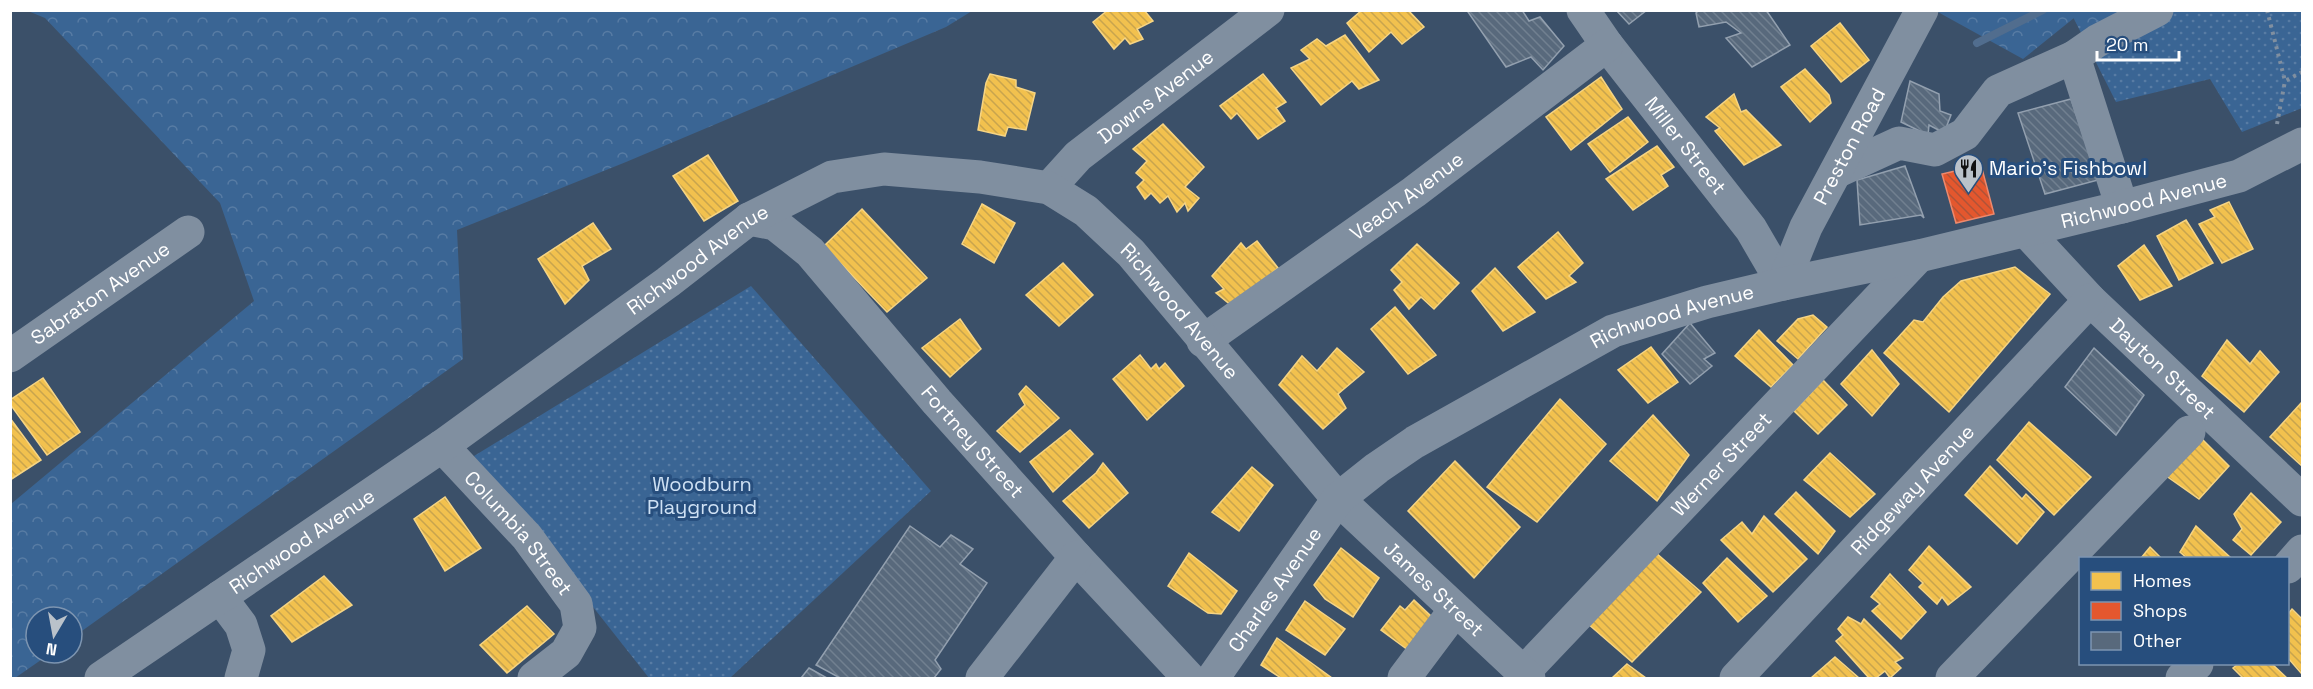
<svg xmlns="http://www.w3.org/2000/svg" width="2313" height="689" font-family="'Space Grotesk',sans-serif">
<defs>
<pattern id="green-dots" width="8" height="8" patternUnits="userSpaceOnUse" patternTransform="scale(1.5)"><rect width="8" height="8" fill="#3a6594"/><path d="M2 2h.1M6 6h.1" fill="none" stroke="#587ca4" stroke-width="1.8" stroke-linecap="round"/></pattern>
<pattern id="forest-crowns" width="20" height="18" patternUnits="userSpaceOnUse" patternTransform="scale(1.5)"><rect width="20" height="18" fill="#3a6594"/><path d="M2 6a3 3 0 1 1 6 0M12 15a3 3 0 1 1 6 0" fill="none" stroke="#587ca4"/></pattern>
<pattern id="homes-back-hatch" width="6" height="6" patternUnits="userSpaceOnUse" patternTransform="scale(1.5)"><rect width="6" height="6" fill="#f2c14e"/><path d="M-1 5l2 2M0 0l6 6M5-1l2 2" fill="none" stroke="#c8a44e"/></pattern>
<pattern id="shops-back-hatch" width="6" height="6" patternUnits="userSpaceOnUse" patternTransform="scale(1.5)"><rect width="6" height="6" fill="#e4572e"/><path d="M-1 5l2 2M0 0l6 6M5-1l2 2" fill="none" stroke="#af5338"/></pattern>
<pattern id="building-back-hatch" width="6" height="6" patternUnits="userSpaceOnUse" patternTransform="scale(1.5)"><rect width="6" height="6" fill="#58697c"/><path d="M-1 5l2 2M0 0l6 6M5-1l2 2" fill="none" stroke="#718090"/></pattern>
</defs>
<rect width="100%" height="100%" fill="#3b5069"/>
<!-- green -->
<g fill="url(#green-dots)">
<path d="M2070,11H2302V108L2242,132L2210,79L2116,102Z"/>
<path d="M751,286L931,491L730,678H649L474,456Z"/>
</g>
<!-- forest -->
<g fill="url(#forest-crowns)">
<path d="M28,11L972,10V11L946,27L626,162L457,230L463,359L72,638V617H36V653H51L15,678H11V504L254,301L220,203L45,18Z"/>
<path d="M1936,11H2125L2078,26L2074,18L2023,59Z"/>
</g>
<!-- homes -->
<g fill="url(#homes-back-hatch)" stroke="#f6d483" stroke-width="1.5">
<path d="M1108,10H1144L1153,21L1137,29L1143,39L1130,44L1125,38L1114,49L1093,22Z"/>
<path d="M1362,10H1408L1424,27L1402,44L1391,32L1369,52L1347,23Z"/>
<path d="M1840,23L1869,60L1841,82L1811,46Z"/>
<path d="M1345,35L1379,80L1359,89L1352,81L1321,105L1291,68L1310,59L1301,50L1317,39L1326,46Z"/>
<path d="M1805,69L1829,95L1831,103L1810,122L1781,87Z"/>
<path d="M990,74L1016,80V87L1035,93L1026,130L1008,127L1005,136L978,130L986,83Z"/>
<path d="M1263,74L1286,102L1276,108L1285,121L1258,139L1237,113L1231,119L1220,106Z"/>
<path d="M1601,77L1622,109L1571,150L1546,117Z"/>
<path d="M1734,94L1741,112L1746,110L1781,145L1744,165L1715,131L1720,128L1706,117Z"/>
<path d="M1628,117L1648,142L1610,172L1588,144Z"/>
<path d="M1163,124L1204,167L1185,187L1199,198L1188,211L1185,203L1177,212L1168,196L1160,203L1151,193L1145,199L1137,187L1144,180L1136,173L1147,161L1133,149Z"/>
<path d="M1657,146L1674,167L1661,175L1668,186L1633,210L1606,179Z"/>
<path d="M708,155L738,201L704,221L673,176Z"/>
<path d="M2229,202L2253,249L2222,263L2199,224L2215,217L2210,210Z"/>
<path d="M982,204L1015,223L994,263L962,244Z"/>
<path d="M862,209L927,278L887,312L824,246Z"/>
<path d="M2186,220L2213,263L2179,280L2157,236Z"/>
<path d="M593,223L611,249L582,266L589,280L565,304L538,259Z"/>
<path d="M1558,232L1583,263L1569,276L1576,282L1546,299L1518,267Z"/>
<path d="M1257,241L1278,268L1232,306L1216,293L1224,289L1212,276L1241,243L1246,249Z"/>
<path d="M1417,244L1459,283L1434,309L1421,297L1409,309L1394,290L1402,282L1391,270Z"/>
<path d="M2144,245L2172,286L2140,300L2118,266Z"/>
<path d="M1063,263L1093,295L1059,326L1026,295Z"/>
<path d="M2015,267L2050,294L1949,412L1884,353L1914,320L1923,322L1943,297L1961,281Z"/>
<path d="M1495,268L1535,312L1503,331L1472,291Z"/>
<path d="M1395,307L1436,355L1408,374L1371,329Z"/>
<path d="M1813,315L1827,327L1798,359L1777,341L1798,319Z"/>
<path d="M960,319L981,349L950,377L922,348Z"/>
<path d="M1759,330L1793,365L1771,387L1735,356Z"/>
<path d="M2227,340L2250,364L2260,351L2279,372L2244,412L2202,376Z"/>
<path d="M1651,347L1678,382L1648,403L1618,370Z"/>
<path d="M1337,348L1364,372L1338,394L1346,408L1323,429L1279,385L1302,356L1317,371Z"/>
<path d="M1872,350L1899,384L1872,416L1841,384Z"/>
<path d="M1140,355L1151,369L1156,364L1159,369L1165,363L1184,386L1147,420L1113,379Z"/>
<path d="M43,378L80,432L47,455L10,404V400Z"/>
<path d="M1823,380L1847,405L1818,434L1794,411Z"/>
<path d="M1026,386L1059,418L1020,452L997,431L1025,405L1019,394Z"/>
<path d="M1560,399L1606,444L1537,522L1487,487Z"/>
<path d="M2302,402V466L2270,437Z"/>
<path d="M1653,415L1689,455L1657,501L1610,461Z"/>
<path d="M10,418L41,460L10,480Z"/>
<path d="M2029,422L2091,477L2054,515L1997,460Z"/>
<path d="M1070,430L1093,454L1053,492L1030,462Z"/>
<path d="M2201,438L2229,466L2199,499L2162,473Z"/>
<path d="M1830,453L1875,494L1850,517L1804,480Z"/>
<path d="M1455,461L1520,527L1474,578L1408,511Z"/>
<path d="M1103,463L1128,493L1089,528L1063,501L1096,473Z"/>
<path d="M1990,466L2022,499L2026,494L2044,512L2017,544L1965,495Z"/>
<path d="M1252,467L1273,485L1239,531L1212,512Z"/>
<path d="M1796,492L1835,531L1818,554L1775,514Z"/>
<path d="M2251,493L2281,522L2251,555L2233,540L2242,529L2234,514Z"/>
<path d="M445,497L481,548L445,571L414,519Z"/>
<path d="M1764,516L1807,559L1773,592L1721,540L1742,522L1752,534Z"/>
<path d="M2196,526L2231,558H2187L2180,552Z"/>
<path d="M1929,546L1971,587L1948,605L1942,597L1937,604L1919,587L1923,583L1909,570Z"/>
<path d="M2150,547L2161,558H2141Z"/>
<path d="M1341,548L1379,578L1353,617L1325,599L1314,585Z"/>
<path d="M1655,552L1701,592L1632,662L1587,623Z"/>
<path d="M1189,553L1237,591L1221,614L1208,613L1168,586Z"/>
<path d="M1727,558L1767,596L1738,622L1703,583Z"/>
<path d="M1890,574L1926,612L1901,639L1872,611L1880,604L1871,597Z"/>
<path d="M324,576L352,605L292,642L271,616Z"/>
<path d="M1414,600L1433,618L1412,653L1381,630L1400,606L1405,610Z"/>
<path d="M1305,601L1345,629L1325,655L1286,630Z"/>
<path d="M527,606L554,634L507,673L480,645Z"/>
<path d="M2292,609L2302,619V671L2301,673L2288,658V614Z"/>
<path d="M1848,617L1861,624L1864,619L1903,658L1895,662L1901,668L1890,678L1885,671L1876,678H1869L1836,641L1843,635L1838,629Z"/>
<path d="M1277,638L1332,678H1281L1261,665Z"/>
<path d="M1835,657L1859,678H1811Z"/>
<path d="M1627,664L1646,678H1612Z"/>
<path d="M2238,664H2272L2287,678H2243L2233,668Z"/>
</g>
<!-- shops -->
<path fill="url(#shops-back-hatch)" stroke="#ec896d" stroke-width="1.5" d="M1981,165L1994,214L1956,223L1942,174Z"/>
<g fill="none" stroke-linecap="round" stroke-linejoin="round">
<!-- stream -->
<path stroke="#516d8e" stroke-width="8" d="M1977,43L2043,10"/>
</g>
<!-- building -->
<g fill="url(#building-back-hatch)" stroke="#93a0af" stroke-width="1.5">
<path d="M1469,10H1522L1529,21L1540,17L1564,46L1543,70L1531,57L1506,67L1468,12Z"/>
<path d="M1616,10H1647L1629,24Z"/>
<path d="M1699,10H1766L1790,45L1752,67L1726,38L1741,33L1726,22L1699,27L1696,13Z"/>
<path d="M1910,81L1939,94L1940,111L1951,115L1944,133L1929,125L1928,135L1901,122Z"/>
<path d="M2071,99L2098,180L2045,194L2018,113Z"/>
<path d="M1905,166L1924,218L1921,215L1860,225L1857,180Z"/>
<path d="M1690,323L1715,353L1704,359L1712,366L1690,384L1662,354Z"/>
<path d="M2094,348L2144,395L2116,435L2065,387Z"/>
<path d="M910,526L940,547L951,535L973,549L960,564L987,583L935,660L941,669L934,678H840L816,665Z"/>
<path d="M809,668L827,678H801Z"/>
</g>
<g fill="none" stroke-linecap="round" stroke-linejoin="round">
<!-- path -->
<g stroke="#808fa0" stroke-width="4" stroke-dasharray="3 4.5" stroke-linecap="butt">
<path d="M2267,10L2285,81L2302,72"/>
<path d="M2277,124L2285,81"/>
</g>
<!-- minor -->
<g stroke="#808fa0" stroke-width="33">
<path id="s1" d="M1583,10L1607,45L1751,229L1783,284"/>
<path d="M1836,172L1899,143L1935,150L1965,134L1998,91L2074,57"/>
<path id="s2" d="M1049,188L1078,156L1268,10"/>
<path d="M2122,207L2074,57L2097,41L2157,10"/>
<path id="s3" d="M749,219L775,224L810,252L937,402L1076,557L1189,678"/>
<path id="s4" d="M2026,231L2090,300L2302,500"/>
<path id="s5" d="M1783,284L1806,227L1922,10"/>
<path id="s6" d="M1203,341L1414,192L1607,45"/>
<path id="s7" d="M10,356L188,232"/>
<path id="s8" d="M442,446L527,537L576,604L580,628L566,653L534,678"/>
<path d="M2288,567L2302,551"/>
<path d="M220,597L241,625L249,650L241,678"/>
<path id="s9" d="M1523,673L1919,256"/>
<path id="s10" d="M101,678L442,446L668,282L749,219L832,177L884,169L980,177L1049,188L1086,211L1131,253L1338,499L1529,678"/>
<path d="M982,678L1076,557"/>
<path id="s11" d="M1213,678L1338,499L1377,468L1415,442L1613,331L1707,302L1783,284L1919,256L2122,207L2239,176L2302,144"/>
<path d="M1404,678L1455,610"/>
<path id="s12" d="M1736,678L2090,300"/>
<path d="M1952,678L2189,432"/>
<path d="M2182,678L2197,664"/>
</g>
</g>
<!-- icons -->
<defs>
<symbol id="restaurant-pin" viewBox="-11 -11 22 30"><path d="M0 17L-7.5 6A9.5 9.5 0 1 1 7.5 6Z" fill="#bac2ca" stroke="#274e7d"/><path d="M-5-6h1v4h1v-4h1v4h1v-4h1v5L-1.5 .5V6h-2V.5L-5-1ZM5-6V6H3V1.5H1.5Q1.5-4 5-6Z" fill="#111"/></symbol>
</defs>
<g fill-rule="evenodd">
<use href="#restaurant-pin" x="1952" y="152" width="33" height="45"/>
</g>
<g text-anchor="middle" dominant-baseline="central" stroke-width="6" stroke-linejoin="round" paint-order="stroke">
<!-- street labels -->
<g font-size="20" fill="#fff" stroke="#274e7d">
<text stroke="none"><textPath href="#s2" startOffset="141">Downs Avenue</textPath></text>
<text stroke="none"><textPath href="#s1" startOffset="170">Miller Street</textPath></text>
<text stroke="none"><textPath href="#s5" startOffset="153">Preston Road</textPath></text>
<text stroke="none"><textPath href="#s6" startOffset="250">Veach Avenue</textPath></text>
<text stroke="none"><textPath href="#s11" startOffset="1088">Richwood Avenue</textPath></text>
<text stroke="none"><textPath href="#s10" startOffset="729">Richwood Avenue</textPath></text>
<text stroke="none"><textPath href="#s7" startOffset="110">Sabraton Avenue</textPath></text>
<text stroke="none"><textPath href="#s10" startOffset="1287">Richwood Avenue</textPath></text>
<text stroke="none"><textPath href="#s11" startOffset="602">Richwood Avenue</textPath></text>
<text stroke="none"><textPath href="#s4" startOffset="194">Dayton Street</textPath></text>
<text stroke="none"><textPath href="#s3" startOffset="321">Fortney Street</textPath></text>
<text stroke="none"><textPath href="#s9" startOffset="288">Werner Street</textPath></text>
<text stroke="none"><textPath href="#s12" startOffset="258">Ridgeway Avenue</textPath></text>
<text stroke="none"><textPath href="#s8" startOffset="116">Columbia Street</textPath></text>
<text stroke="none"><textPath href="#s10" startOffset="243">Richwood Avenue</textPath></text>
<text stroke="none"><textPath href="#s11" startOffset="108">Charles Avenue</textPath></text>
<text stroke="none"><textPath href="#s10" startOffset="1664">James Street</textPath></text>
</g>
<!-- poi labels -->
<g font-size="20" fill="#fff" stroke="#274e7d" text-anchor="start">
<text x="1989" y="168">Mario's Fishbowl</text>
</g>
<!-- park labels -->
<g font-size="20" fill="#cfe1f4" stroke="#274e7d">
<text x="702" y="484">Woodburn<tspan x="702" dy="23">Playground</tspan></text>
</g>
</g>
<!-- border -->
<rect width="2313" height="689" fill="none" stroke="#ffffff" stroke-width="24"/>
<!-- legend -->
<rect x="2079" y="557" width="210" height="108" fill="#274e7d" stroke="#7d95b1" stroke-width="1.5"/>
<rect x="2091" y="572" width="30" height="18" fill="#f2c14e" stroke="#7d95b1" stroke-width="1.5"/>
<text x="2133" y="587" font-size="18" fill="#ffffff">Homes</text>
<rect x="2091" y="602" width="30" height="18" fill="#e4572e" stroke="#7d95b1" stroke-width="1.5"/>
<text x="2133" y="617" font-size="18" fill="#ffffff">Shops</text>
<rect x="2091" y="632" width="30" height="18" fill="#58697c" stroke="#7d95b1" stroke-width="1.5"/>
<text x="2133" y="647" font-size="18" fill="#ffffff">Other</text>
<!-- north arrow -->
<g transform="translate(54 635) rotate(190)"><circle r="28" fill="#274e7d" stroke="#7d95b1" stroke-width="1.5"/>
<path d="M0-4.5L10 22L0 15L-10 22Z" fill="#bac2ca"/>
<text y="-9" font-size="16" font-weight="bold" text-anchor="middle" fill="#ffffff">N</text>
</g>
<!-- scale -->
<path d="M2097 51v9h82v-9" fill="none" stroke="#ffffff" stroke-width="3"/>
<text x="2106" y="51" font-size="18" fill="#ffffff" stroke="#274e7d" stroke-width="4.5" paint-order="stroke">20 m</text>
</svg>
